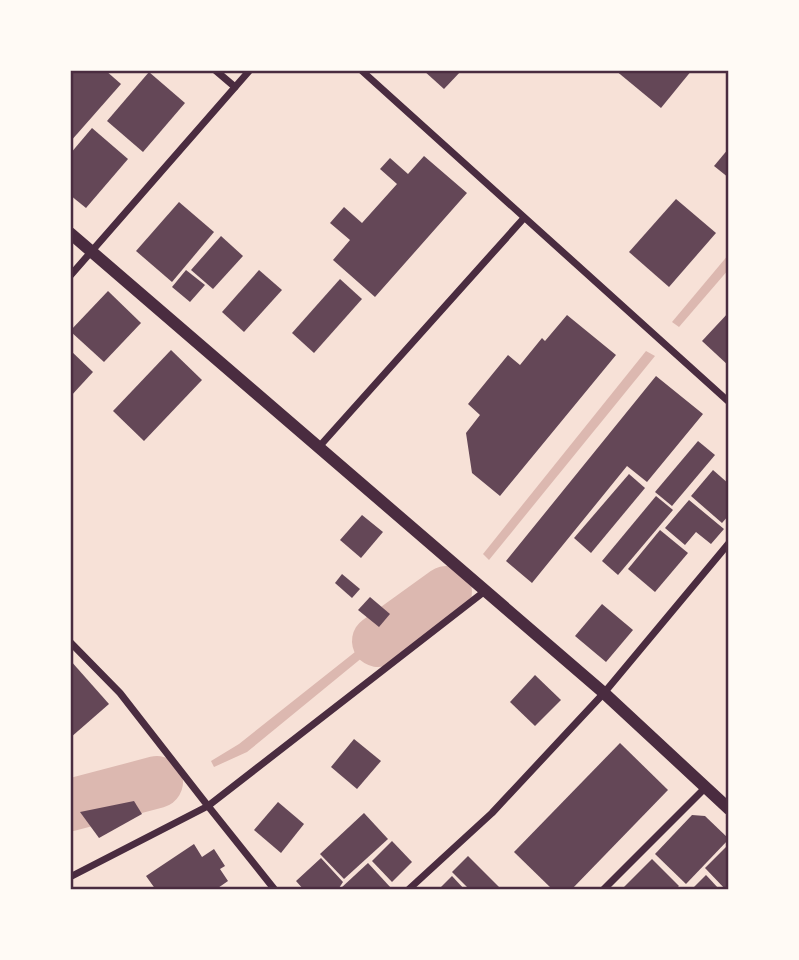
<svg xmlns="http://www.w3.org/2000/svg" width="799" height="960" font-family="Ubuntu,sans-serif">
<rect width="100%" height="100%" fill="#f7e1d7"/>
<!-- water -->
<g fill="#dcb8b0">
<path d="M729,254V269L679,327L672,322Z"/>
<path d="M646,351L655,356L489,560L483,554Z"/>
<path d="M436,596L437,603L363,657L247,752L214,767L211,761L239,744L355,652Z"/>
<path d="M137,785L136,793L70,809V801Z"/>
</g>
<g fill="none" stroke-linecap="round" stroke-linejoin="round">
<!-- river -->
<g stroke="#dcb8b0" stroke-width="52">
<path d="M378,641L446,592"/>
<path d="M70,805L157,782"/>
</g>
</g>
<!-- building -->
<g fill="#644757">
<path d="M70,70H105L121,84L70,142Z"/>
<path d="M423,70H462L444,89Z"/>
<path d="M615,70H692L661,108Z"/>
<path d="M149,72L185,103L143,152L107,121Z"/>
<path d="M92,128L128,159L86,208L70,195V154Z"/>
<path d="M729,148V178L714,166Z"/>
<path d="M424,156L467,193L375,297L333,260L350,240L330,223L344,207L362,223L397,184L380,169L390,158L408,174Z"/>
<path d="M676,199L716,233L669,287L629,252Z"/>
<path d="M179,202L214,232L172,282L136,251Z"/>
<path d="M221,236L243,256L213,289L191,270Z"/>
<path d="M186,270L205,285L190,302L172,287Z"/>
<path d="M259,270L282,290L244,332L222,312Z"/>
<path d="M340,279L362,299L314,353L292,333Z"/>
<path d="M108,291L141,323L104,362L70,331Z"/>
<path d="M729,312V366L702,341Z"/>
<path d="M567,315L616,355L500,496L472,473L466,433L480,415L468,404L508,355L520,365L542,338L545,341Z"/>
<path d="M70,350L93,372L70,397Z"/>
<path d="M171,350L202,380L144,441L113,411Z"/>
<path d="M656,376L703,414L647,482L627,466L532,583L506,561Z"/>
<path d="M698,441L715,455L672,506L655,492Z"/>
<path d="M713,470L729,484V515L722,523L691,496Z"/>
<path d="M629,474L645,488L591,553L574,538Z"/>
<path d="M656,496L673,510L618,575L602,561Z"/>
<path d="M689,500L724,529L711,544L696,532L685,545L665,528Z"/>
<path d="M362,515L383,532L361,558L340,540Z"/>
<path d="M660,530L688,553L655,592L628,569Z"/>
<path d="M342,574L360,589L352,598L335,583Z"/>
<path d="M370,597L390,614L379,627L358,610Z"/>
<path d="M602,604L633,630L606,662L575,636Z"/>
<path d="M70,660L109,704L70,738Z"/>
<path d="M535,675L561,700L535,726L510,702Z"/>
<path d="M354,739L381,761L357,789L331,767Z"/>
<path d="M620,743L668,790L571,890H553L514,852Z"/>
<path d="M134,801L142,814L99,838L80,812Z"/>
<path d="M278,802L304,824L281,853L254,830Z"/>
<path d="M364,813L388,839L344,879L320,854Z"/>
<path d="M692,815L705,816L729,839L686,884L655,854Z"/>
<path d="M392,841L412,862L392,882L372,861Z"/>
<path d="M194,844L202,857L214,849L225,866L220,869L228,881L215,890H156L146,876Z"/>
<path d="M729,844V890H726L705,868Z"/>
<path d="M468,856L502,890H470L452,872Z"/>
<path d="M321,858L343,882L339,888L340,890H304L296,881Z"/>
<path d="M652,859L679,886L675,890H624L622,889Z"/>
<path d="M368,863L391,888L389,890H343L341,888Z"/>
<path d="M706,875L720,890H697L694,887Z"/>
<path d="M452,876L465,890H438Z"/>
</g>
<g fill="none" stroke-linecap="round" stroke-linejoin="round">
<!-- minor -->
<g stroke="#4a2c40" stroke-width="7">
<path d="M215,70L235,87"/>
<path d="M361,70L729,402"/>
<path d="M70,276L250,70"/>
<path d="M318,448L524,218"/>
<path d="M70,642L120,693L208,806L70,877"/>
<path d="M275,890L208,806L485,591"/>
<path d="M408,890L492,813L604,693L729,543"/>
<path d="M603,890L706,787"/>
</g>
<!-- tertiary -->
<path stroke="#4a2c40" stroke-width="12" d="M70,233L604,693L729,809"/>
</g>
<!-- border -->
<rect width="799" height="960" fill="none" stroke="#fffaf5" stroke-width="144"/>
<rect x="72" y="72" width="655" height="816" fill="none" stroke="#4a2c40" stroke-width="2.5"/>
</svg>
